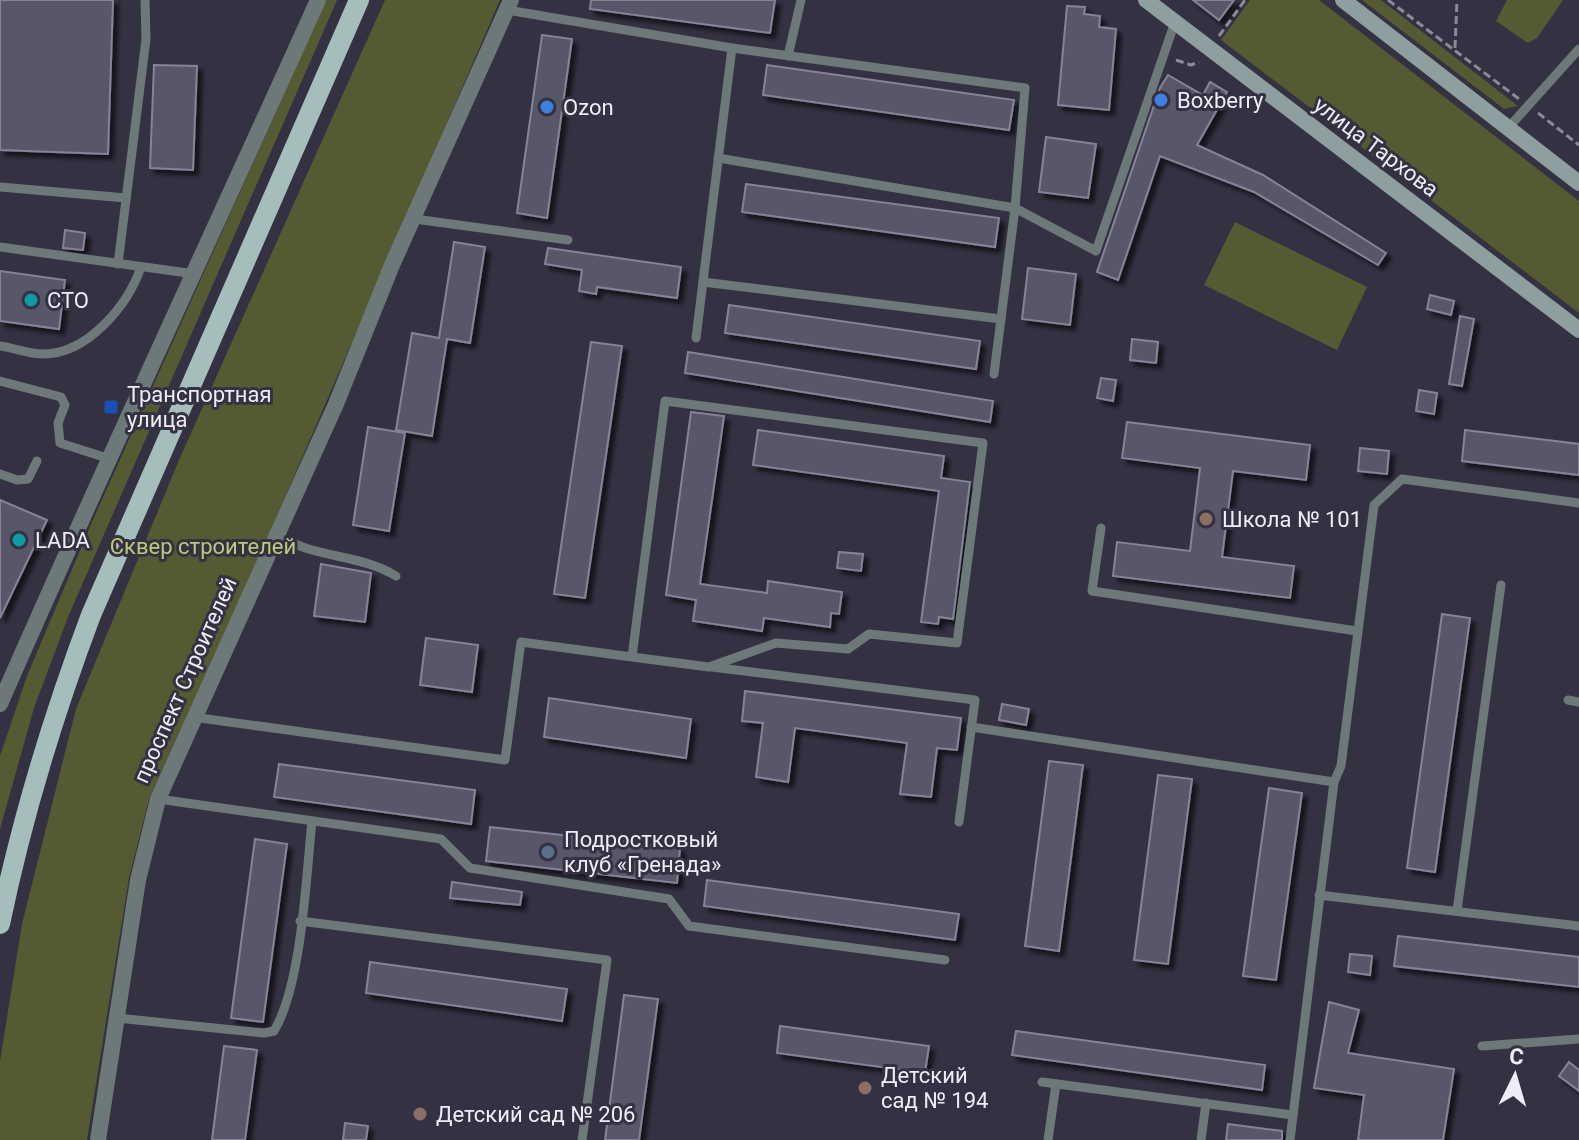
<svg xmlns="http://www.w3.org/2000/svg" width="1579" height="1140" font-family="Roboto,sans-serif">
<defs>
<filter id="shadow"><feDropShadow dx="5" dy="5" stdDeviation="2" flood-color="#0009"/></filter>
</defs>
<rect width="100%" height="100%" fill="#343142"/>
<!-- green -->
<g fill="#565a33">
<path d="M326,0H337L68,617L34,708L0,829V756L27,676L92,522Z"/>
<path d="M385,0H500L254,569L149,799L129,878L87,1140H0V1061L22,924L76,709L179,460Z"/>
<path d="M1250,0H1319L1579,201V313L1221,40Z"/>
<path d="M1362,0H1381L1518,106L1504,109Z"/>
<path d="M1507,0H1563L1537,38L1528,43L1496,21Z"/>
<path d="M1235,222L1367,287L1337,350L1204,285Z"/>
</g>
<!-- building -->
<g fill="#595669" stroke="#868398" stroke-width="2" filter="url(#shadow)">
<path d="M0,0H113L108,154L0,150Z"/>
<path d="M591,0H775L770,33L590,9Z"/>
<path d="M1193,0H1234L1219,20Z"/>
<path d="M1067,6L1085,7L1084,14L1100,16L1099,27L1116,29L1109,110L1058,105Z"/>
<path d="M542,35L572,39L547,218L517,213Z"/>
<path d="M154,65L197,66L193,170L150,168Z"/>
<path d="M767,65L1014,100L1009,130L763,95Z"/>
<path d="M1168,75L1203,95L1210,82L1227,92L1197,145L1263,175L1386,253L1378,265L1254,192L1160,156L1118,280L1097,272L1160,88Z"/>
<path d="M1046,137L1096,144L1088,198L1039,192Z"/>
<path d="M746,184L999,218L995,247L742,212Z"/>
<path d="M65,230L85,233L83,250L63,248Z"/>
<path d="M454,242L485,247L470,343L447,339L432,436L396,430L412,333L439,338Z"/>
<path d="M548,248L681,267L677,298L597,287L596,294L579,291L582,270L545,264Z"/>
<path d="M1028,268L1076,274L1070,325L1022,319Z"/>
<path d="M0,271L65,280L59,329L0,321Z"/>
<path d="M1430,295L1454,301L1451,315L1427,309Z"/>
<path d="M729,305L980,341L976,369L725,333Z"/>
<path d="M1460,316L1474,319L1462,386L1449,384Z"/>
<path d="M1132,339L1158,342L1156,363L1130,360Z"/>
<path d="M591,342L622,346L585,598L554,594Z"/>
<path d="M688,352L993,401L990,422L685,373Z"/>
<path d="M1101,378L1116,380L1113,401L1097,398Z"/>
<path d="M1419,390L1437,393L1434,414L1416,411Z"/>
<path d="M691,412L724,416L700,584L767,593L768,581L842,592L839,614L831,613L830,627L764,618L762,631L693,621L696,600L666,595Z"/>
<path d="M1127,422L1310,445L1306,480L1233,471L1222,557L1294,566L1290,598L1113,576L1117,542L1190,551L1200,468L1122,458Z"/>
<path d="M368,427L405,433L389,531L353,525Z"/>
<path d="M758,430L944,456L941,478L970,482L953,619L939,617L938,624L921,622L939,491L753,465Z"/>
<path d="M1465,430L1579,444V475L1462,461Z"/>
<path d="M1360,448L1389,451L1387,474L1358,471Z"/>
<path d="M0,500L47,520L0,618Z"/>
<path d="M839,552L863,554L861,571L837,568Z"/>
<path d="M321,564L371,573L365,622L314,616Z"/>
<path d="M1442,614L1470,618L1435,872L1407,868Z"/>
<path d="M426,638L478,645L472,692L420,685Z"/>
<path d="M745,691L961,718L957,750L937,748L931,797L900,794L907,743L795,728L788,782L756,777L763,723L742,721Z"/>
<path d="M549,698L691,719L686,758L544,737Z"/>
<path d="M1002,704L1029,709L1026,725L999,720Z"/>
<path d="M1049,761L1083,765L1059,951L1025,946Z"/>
<path d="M279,764L475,790L471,824L274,797Z"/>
<path d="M1158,775L1192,779L1168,964L1134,960Z"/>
<path d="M1269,788L1302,793L1276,980L1243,976Z"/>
<path d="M490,827L680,848L677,883L486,861Z"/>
<path d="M255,839L287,844L263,1022L231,1018Z"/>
<path d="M707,880L959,914L955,940L704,906Z"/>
<path d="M452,882L522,892L520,905L450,898Z"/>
<path d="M1398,936L1579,957V987L1394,966Z"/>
<path d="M1350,954L1372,956L1370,975L1348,972Z"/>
<path d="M370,962L567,989L562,1021L366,993Z"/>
<path d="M624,995L658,999L639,1140H605Z"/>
<path d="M1329,1002L1359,1010L1348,1053L1454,1069L1443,1140H1358L1364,1095L1314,1088Z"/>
<path d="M780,1026L929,1046L925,1073L777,1053Z"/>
<path d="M1016,1031L1265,1065L1262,1090L1012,1055Z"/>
<path d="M224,1046L257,1050L245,1140H212Z"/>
<path d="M1569,1062L1579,1070V1091L1559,1076Z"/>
<path d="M345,1123L368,1126L366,1140H343Z"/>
<path d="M1228,1124L1282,1131V1140H1226Z"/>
</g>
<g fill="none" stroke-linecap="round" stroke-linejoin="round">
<!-- path -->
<g stroke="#8c8998" stroke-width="3" stroke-dasharray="8 4" stroke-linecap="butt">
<path d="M1388,0L1519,99"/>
<path d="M1219,36L1245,0"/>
<path d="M1455,48L1457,0"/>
<path d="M1176,60L1191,65L1199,62"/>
<path d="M1538,113L1579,145"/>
</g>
<!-- service -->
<g stroke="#6d7978" stroke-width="9">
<path d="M507,10L732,48L1025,88L1015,208L994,374"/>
<path d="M788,56L801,0"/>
<path d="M1508,128L1579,49"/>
<path d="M718,158L1015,208L1096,251L1175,22"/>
<path d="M0,187L126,198"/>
<path d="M415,219L568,240"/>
<path d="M0,247L195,274"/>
<path d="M118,264L146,39L145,0"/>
<path d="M703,282L1001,319"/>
<path d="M696,338L732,48"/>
<path d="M0,346C14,348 29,354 43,354C88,354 128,305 141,267"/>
<path d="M0,381L61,397L65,405L58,423L60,443L107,458"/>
<path d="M0,474L17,480L28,479L37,461"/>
<path d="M1101,528L1092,591L1357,631"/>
<path d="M277,534C312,559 359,553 396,576"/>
<path d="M712,667L975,700L959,822"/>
<path d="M1568,700L1579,702"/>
<path d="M193,717L505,760L521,642L632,657L665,401L983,443L957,643L869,634L848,649L776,643L709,667L632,657"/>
<path d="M971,727L1334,782"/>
<path d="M158,799L441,839L470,868L669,899L689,926L945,960"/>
<path d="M1319,895L1579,926"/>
<path d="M1457,911L1501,585"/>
<path d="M300,921L607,960L582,1140"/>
<path d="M117,1018L264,1033L274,1031C302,984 306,877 312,821"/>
<path d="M1482,1046L1579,1039"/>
<path d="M1042,1082L1293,1115"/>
<path d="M1048,1140L1056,1084"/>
<path d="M1201,1140L1206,1103"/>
<path d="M1290,1140L1334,782L1341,766L1374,505L1402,479L1579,503"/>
</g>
<!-- minor -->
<g stroke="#6d7978" stroke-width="16">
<path d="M0,704C103,468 212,235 318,0"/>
<path d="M98,1140L138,880L158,799L336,404L392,265L511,0"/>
</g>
<!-- secondary -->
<g stroke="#8d9f9e" stroke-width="16">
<path d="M1146,0L1579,330"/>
<path d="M1343,0L1579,183"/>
</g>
<!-- primary -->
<path stroke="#a5bdbb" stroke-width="20" d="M0,924C22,818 53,716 91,615L359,0"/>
</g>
<!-- markers -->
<g fill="#3f7fe0" stroke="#343142" stroke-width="3">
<circle cx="1161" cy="100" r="8"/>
<circle cx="547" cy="107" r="8"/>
</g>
<g fill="#0f9aa8" stroke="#343142" stroke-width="3">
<circle cx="31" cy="300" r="8"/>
<circle cx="19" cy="540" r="8"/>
</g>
<rect fill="#1a4fb4" stroke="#343142" stroke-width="3" x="103" y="399" width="16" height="16" rx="4"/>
<g fill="#8d6e63" stroke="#343142" stroke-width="3">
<circle cx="1206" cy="519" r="8"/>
<circle cx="865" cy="1088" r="8"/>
<circle cx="420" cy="1114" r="8"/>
</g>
<circle fill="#5c6f8a" stroke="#343142" stroke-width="3" cx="548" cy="852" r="8"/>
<g text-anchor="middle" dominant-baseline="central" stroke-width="6" stroke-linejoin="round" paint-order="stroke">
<!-- poi labels -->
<g font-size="22" fill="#edecf7" stroke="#343142" text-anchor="start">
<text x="1177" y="100">Boxberry</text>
<text x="563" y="107">Ozon</text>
<text x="47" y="300">СТО</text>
<text x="127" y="394">Транспортная<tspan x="127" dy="25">улица</tspan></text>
<text x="1222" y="519">Школа № 101</text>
<text x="35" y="540">LADA</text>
<text x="564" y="839">Подростковый<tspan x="564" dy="25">клуб «Гренада»</tspan></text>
<text x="881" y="1075">Детский<tspan x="881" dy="25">сад № 194</tspan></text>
<text x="436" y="1114">Детский сад № 206</text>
</g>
<!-- street labels -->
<g font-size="22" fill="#edecf7" stroke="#343142">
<text transform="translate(1376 147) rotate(37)">улица Тархова</text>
<text transform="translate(185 680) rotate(-66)">проспект Строителей</text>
</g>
<!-- park labels -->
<g font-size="22" fill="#bfc878" stroke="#343142">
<text x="203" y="546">Cквер cтроителей</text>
</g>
</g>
<!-- north arrow -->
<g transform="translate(1515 1076) rotate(5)" stroke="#343142" stroke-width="6" paint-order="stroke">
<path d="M0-6L14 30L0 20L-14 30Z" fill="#edecf7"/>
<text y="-12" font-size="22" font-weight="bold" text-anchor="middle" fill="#edecf7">С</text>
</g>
</svg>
